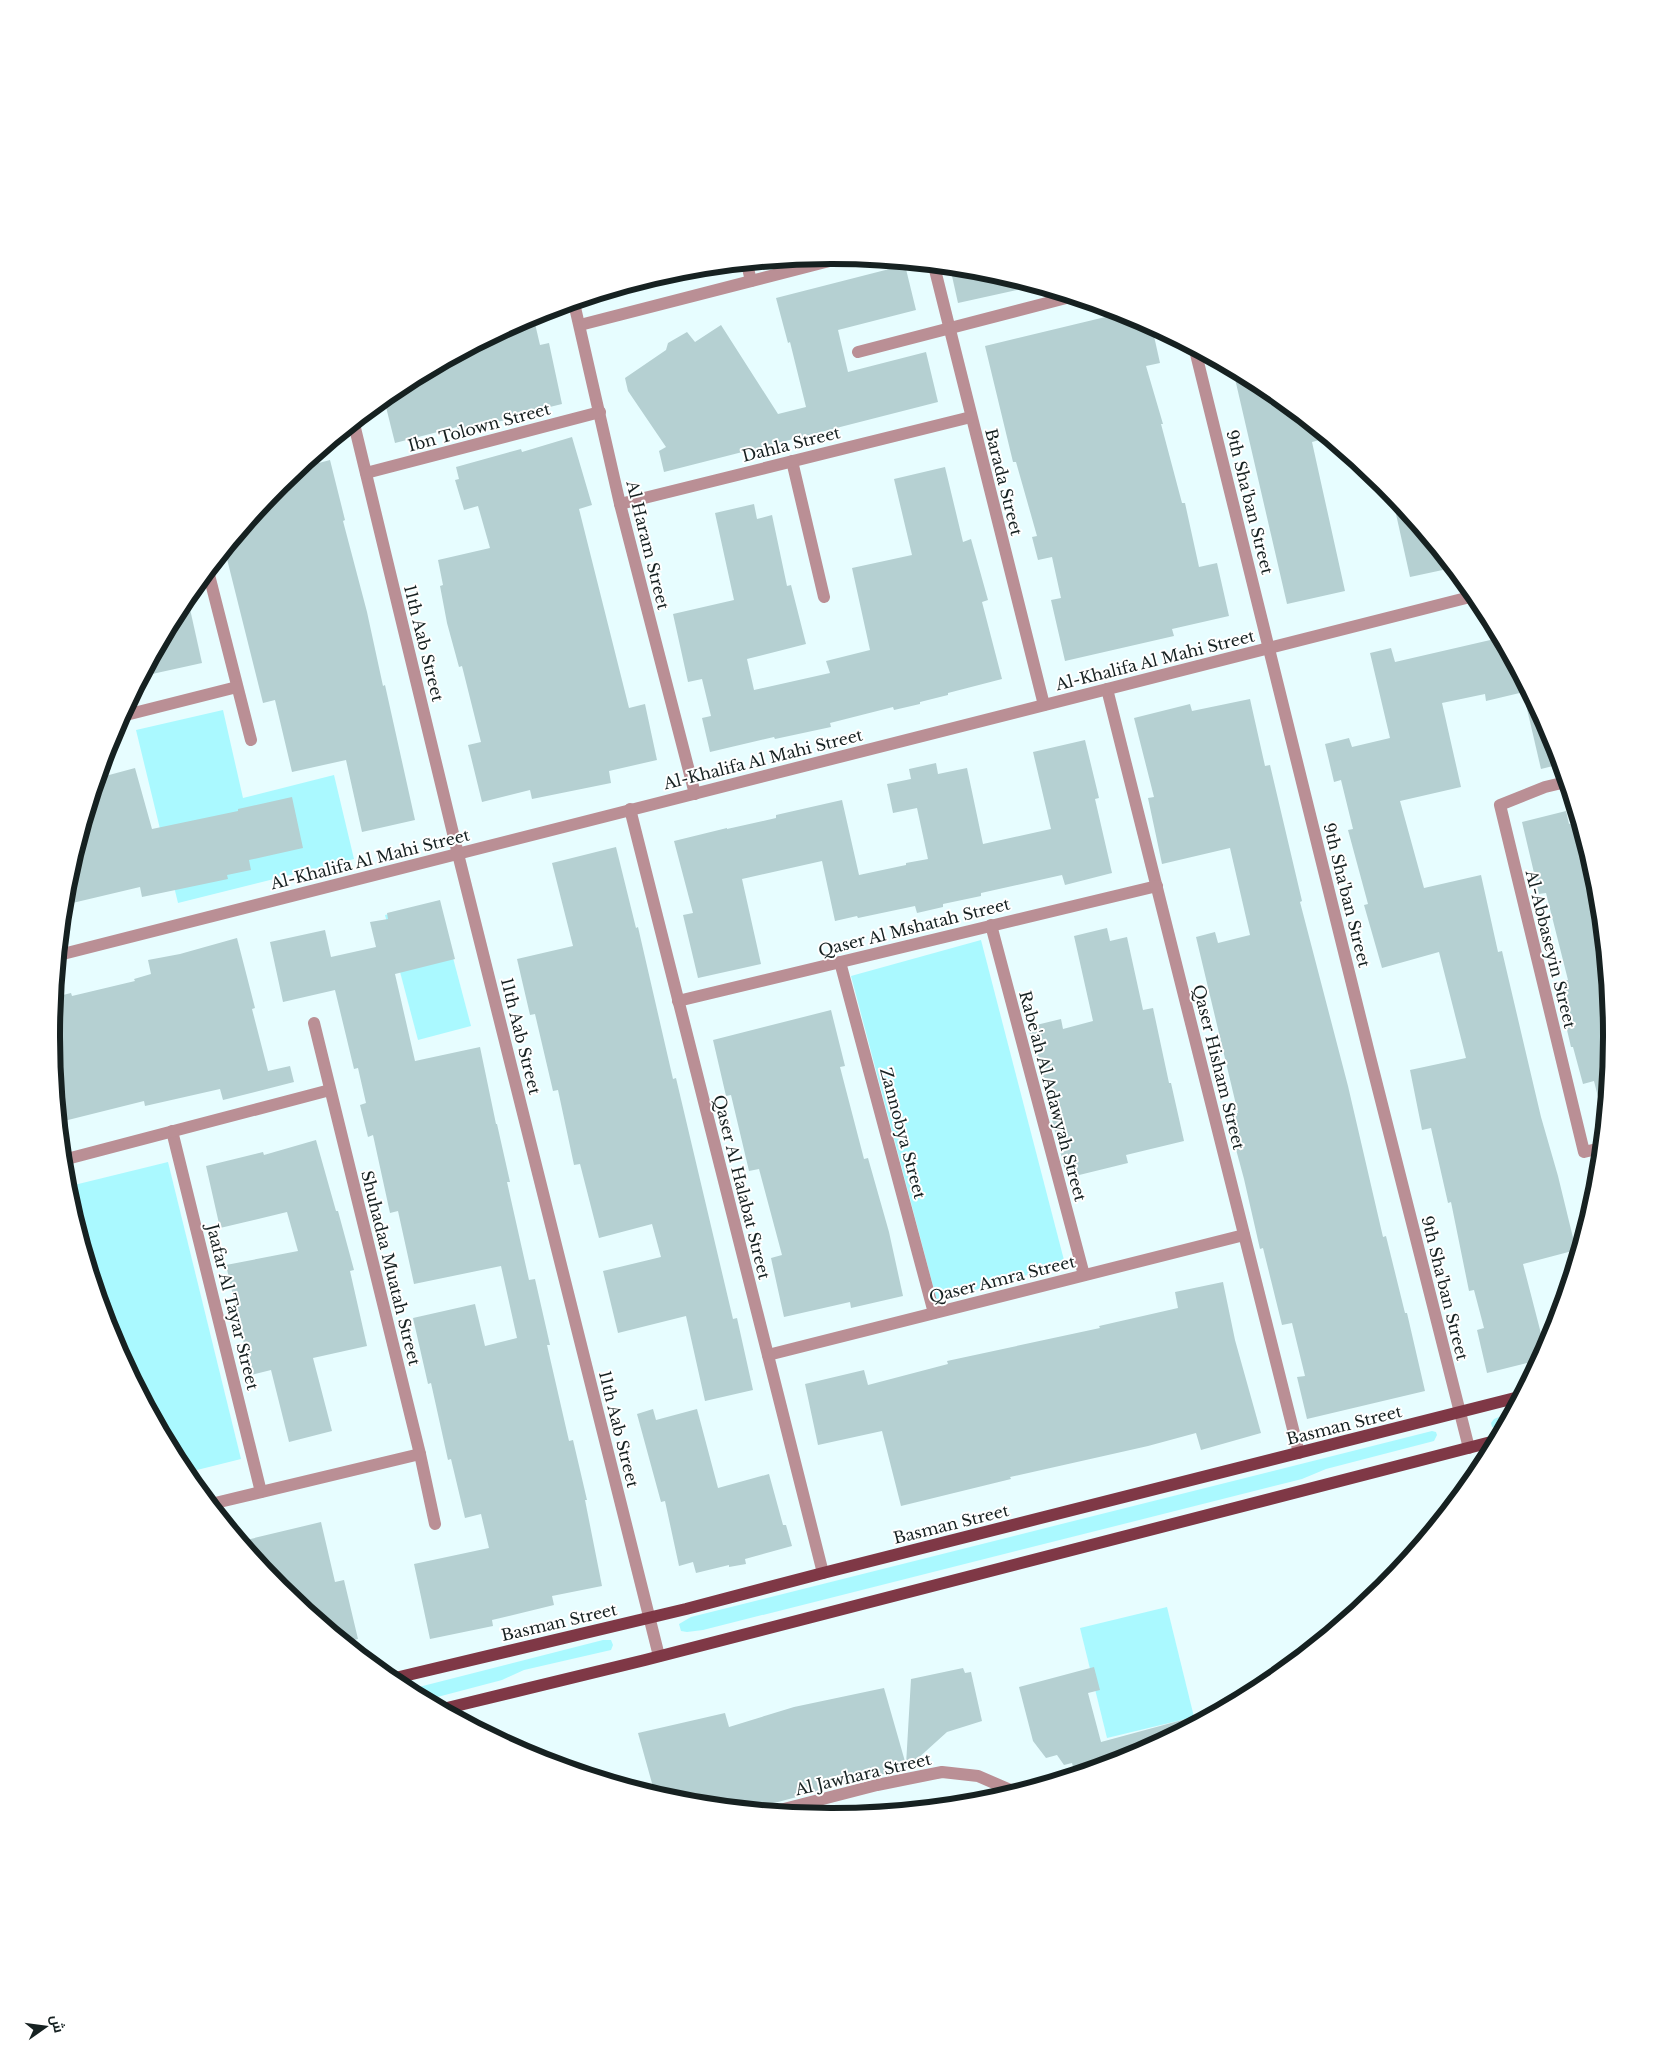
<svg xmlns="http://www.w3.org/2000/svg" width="1663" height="2072" font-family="'Libre Baskerville',Cairo,serif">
<rect width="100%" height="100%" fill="#e7fdff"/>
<!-- green -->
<g fill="#aaf9ff">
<path d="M223,710L243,798L334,775L354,859L178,903L136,730Z"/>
<path d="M438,901L471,1026L418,1040L385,915Z"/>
<path d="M981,940L1065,1264L937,1301L851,976Z"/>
<path d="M168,1162L241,1459L185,1473L111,1334L66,1187Z"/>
<path d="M1511,1412L1502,1429L1492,1427L1491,1423L1494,1419Z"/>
<path d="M1432,1431L1436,1432L1437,1435L1434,1441L1326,1469L1302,1479L703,1630L687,1632L681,1631L679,1624L691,1617Z"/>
<path d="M1167,1607L1194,1717L1107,1738L1080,1628Z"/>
<path d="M603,1640H611L613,1645L611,1650L524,1670L502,1680L426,1700L407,1690Z"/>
</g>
<!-- building -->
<g fill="#b5d0d2">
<path d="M905,265L916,310L838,330L848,372L926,352L938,402L664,472L659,451L666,447L628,391L625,378L666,350L668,343L687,332L695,342L721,325L778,414L806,407L790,342L788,343L776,298Z"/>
<path d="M950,267L984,271L1035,286L958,303Z"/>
<path d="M1122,313L1152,327L1160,363L1146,366L1163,424H1161L1182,503H1185L1199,567L1217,563L1229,616L1172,629L1174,636L1065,661L1051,600L1061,598L1052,557L1038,560L1032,537L1037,536L1016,462H1013L985,346Z"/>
<path d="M533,315L540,345L549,343L562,404L513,416L514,418L458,431L457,427L395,443L384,399L398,387Z"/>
<path d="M1233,370L1265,387L1327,438L1312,442L1345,591L1287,604Z"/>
<path d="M572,437L592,505L579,509L629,708L645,704L657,760L609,771L611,783L532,799L530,790L482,802L468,745L481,742L462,666L459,667L447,623L440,586L443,585L438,560L490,548L478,506L464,510L455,480L459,479L456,467L521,449L522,452Z"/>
<path d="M330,460L345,520L343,521L367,612L383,686L385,685L415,820L362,832L346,760L292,772L275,700L263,703L225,551L280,484L300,468Z"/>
<path d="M945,467L963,542L971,539L988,600L982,602L1002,679L948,693V695L920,702V704L894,710L893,707L830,723L831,727L775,739L774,737L710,752L702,718L711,716L702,679L688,682L673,614L734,600L715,513L754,504L757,519L772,515L787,586L791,585L806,644L747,659L754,690L830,673L826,661L870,650L852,568L912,555L894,479Z"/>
<path d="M1392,496L1425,535L1452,568L1410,577Z"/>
<path d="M190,609L202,663L143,676L178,612Z"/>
<path d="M1499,638L1528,691L1486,701L1485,694L1442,703L1461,787L1400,801L1424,888L1481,875L1498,952L1502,951L1541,1117L1558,1176L1576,1250L1523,1264L1545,1349L1539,1360L1487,1373L1477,1330L1484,1328L1474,1290L1469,1291L1451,1202L1448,1203L1431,1128L1422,1130L1410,1070L1466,1058L1439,952L1382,968L1364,905L1368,904L1348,830L1353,829L1341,780L1334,782L1325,744L1349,738L1352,747L1390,738L1370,653L1391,648L1395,662Z"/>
<path d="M1529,694L1552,738L1561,764L1541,769L1524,696Z"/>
<path d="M1250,699L1265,766L1270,765L1302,901L1300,902L1348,1086L1383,1237L1386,1236L1405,1313H1407L1425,1391L1307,1419L1297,1377L1305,1376L1292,1323L1282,1325L1263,1248L1260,1249L1244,1179L1227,1116L1238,1113L1196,937L1215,932L1218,943L1250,935L1230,848L1162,864L1148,798L1154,797L1134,718L1190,704L1192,711Z"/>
<path d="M1085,740L1099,798L1095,799L1112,873L1065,885L1062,875L981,893V896L943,904V907L917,913L915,906L858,918L857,916L835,921L822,861L742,879L761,964L698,978L683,915L693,913L674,841L727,828V829L776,818V815L842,800L859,875L906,865V863L928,859L917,808L893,813L887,784L911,779L909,769L936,763L938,774L967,768L983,844L1051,829L1033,752Z"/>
<path d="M135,768L152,829L238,811V809L292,797L303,848L249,860L251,870L227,875L228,879L142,897L140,887L64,905L66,884L98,778Z"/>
<path d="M1566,811L1569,824L1578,822L1597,884L1612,1036L1604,1113H1602L1594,1081L1583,1084L1573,1047H1571L1556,983L1568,980L1546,893L1539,894L1522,822Z"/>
<path d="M616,847L636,928L638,927L673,1079L676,1078L733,1319L737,1318L753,1390L705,1401L686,1316L618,1333L603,1271L661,1257L652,1224L599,1238L580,1164L574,1165L558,1090L553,1091L535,1014L530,1015L517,959L573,946L552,863Z"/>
<path d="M440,900L455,959L395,974L415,1061L480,1047L496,1124H497L510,1182H507L529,1280L535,1279L550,1345H547L569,1441L573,1440L587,1500H585L602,1586L552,1596L554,1605L492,1620L493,1626L430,1639L414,1564L489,1548L481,1514L465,1518L451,1459L448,1460L431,1383L428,1384L413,1318L475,1304L485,1346L517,1338L501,1266L414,1284L398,1211L390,1213L373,1135L368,1137L360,1105L366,1103L358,1068L354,1069L335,990L283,1002L270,942L325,930L331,957L376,947L370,922L388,919L387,913Z"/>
<path d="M1107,928L1110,941L1127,937L1143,1010L1153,1008L1169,1083H1171L1184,1141L1126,1155L1128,1163L1067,1178L1028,1027L1061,1019L1063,1029L1093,1021L1074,936Z"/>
<path d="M237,938L255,1008L252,1009L268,1071L290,1066L294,1082L223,1100L220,1089L145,1106L144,1101L60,1122L51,1036L55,997L71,993L72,996L135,981L134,979L151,974L148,960L180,954Z"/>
<path d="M831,1010L845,1066L840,1067L864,1159L868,1158L889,1232L903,1296L851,1308L850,1302L784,1317L771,1258L782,1255L759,1169L749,1171L731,1095L726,1096L713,1040Z"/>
<path d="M316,1140L336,1211H338L354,1270L350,1271L367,1346L313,1358L332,1431L289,1442L271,1370L251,1375L226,1265L298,1251L287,1212L220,1228L206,1166L263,1152L264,1155Z"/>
<path d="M1223,1282L1235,1340L1261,1433L1201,1450L1196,1433L1148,1446L1010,1477L1011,1479L901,1506L882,1431L818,1445L805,1384L864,1370L868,1385L948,1364L947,1361L1100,1328L1099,1326L1178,1308L1175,1292Z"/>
<path d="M653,1409L656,1420L697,1409L718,1488L769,1474L783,1525H786L792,1546L745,1559L746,1564L729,1567V1565L696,1573L693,1562L679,1566L665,1501L661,1502L637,1414Z"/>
<path d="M321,1522L335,1582L344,1580L358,1639L346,1642L280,1588L242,1541Z"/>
<path d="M1094,1667L1100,1690L1088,1693L1101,1742L1186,1719L1189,1726L1130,1757L1075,1774L1072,1763L1064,1765L1057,1755L1046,1758L1033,1741L1019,1687Z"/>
<path d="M963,1668L965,1673L971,1672L982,1721L947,1732L905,1770L906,1768L778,1802L747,1808L679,1801L655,1794L638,1733L725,1713L729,1727L794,1707L884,1688L906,1765L911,1679Z"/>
</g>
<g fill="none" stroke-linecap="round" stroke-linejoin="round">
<!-- minor -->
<g stroke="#ba8f95" stroke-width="12">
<path d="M747,264L751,281"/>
<path d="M934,266L1044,705"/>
<path d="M574,303L620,504L695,794"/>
<path d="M580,325L845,257"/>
<path d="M858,352L1070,297"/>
<path d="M354,424L458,854L659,1656"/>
<path d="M792,461L824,597"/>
<path d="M366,473L600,412"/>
<path d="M620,504L971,417"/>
<path d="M208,571L251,740"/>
<path d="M1107,689L1299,1453"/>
<path d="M122,716L237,687"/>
<path d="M1566,782L1545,787L1500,805L1584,1152L1601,1148"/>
<path d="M630,809L823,1573"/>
<path d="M991,925L1084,1275"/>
<path d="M840,962L934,1313"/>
<path d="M678,1001L1157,886"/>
<path d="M314,1023L420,1454L435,1524"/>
<path d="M172,1131L261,1492"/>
<path d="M63,1160L330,1090"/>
<path d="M768,1355L1244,1235"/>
<path d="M211,1504L420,1454"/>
<path d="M776,1811L877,1785L942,1772L978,1776L1015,1792"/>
</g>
<!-- tertiary -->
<g stroke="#ba8f95" stroke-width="12">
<path d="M1195,350L1370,1057L1469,1448"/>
<path d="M59,955L1474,596"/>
</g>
<!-- primary -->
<g stroke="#7f3846" stroke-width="12">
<path d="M391,1679L686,1609L823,1573L1519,1397"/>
<path d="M443,1709L645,1660L1495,1441"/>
</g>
</g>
<g text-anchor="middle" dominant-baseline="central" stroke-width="4" stroke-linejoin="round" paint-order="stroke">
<!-- street labels -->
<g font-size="16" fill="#162121" stroke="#fff">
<text transform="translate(479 427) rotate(-15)">Ibn Tolown Street</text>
<text transform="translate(791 444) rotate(-14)">Dahla Street</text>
<text transform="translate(1004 482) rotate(76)">Barada Street</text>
<text transform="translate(1250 502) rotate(76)">9th Sha'ban Street</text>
<text transform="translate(648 545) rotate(76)">Al Haram Street</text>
<text transform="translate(424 643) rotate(76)">11th Aab Street</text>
<text transform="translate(1155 660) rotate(-14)">Al-Khalifa Al Mahi Street</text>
<text transform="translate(763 759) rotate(-14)">Al-Khalifa Al Mahi Street</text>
<text transform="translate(370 859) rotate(-14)">Al-Khalifa Al Mahi Street</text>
<text transform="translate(1347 895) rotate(76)">9th Sha'ban Street</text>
<text transform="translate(914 927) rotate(-14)">Qaser Al Mshatah Street</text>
<text transform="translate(1551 949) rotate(76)">Al-Abbaseyin Street</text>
<text transform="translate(521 1036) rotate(76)">11th Aab Street</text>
<text transform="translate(1219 1067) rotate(76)">Qaser Hisham Street</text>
<text transform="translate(1053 1096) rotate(75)">Rabe'ah Al Adawyah Street</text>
<text transform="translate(903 1133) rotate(75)">Zannobya Street</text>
<text transform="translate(742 1187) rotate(76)">Qaser Al Halabat Street</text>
<text transform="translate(391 1268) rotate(76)">Shuhadaa Muatah Street</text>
<text transform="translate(1002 1279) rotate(-14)">Qaser Amra Street</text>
<text transform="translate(1445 1288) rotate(76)">9th Sha'ban Street</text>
<text transform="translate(233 1307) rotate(76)">Jaafar Al Tayar Street</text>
<text transform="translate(1344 1425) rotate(-14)">Basman Street</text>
<text transform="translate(619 1429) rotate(76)">11th Aab Street</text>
<text transform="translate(951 1524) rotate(-14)">Basman Street</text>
<text transform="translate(559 1622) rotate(-13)">Basman Street</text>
<text transform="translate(863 1774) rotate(-13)">Al Jawhara Street</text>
</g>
</g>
<!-- crop -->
<path d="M0 0H1663V2072H0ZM831 264H832A771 771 0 0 1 1603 1035V1037A771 771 0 0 1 832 1808H831A771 771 0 0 1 60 1037V1035A771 771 0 0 1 831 264Z" fill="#fff" fill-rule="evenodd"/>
<path fill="none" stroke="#162121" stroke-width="6" d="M831 264H832A771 771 0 0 1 1603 1035V1037A771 771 0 0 1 832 1808H831A771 771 0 0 1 60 1037V1035A771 771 0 0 1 831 264Z"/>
<!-- north arrow -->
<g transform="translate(45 2027) rotate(76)" stroke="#ffffff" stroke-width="4" paint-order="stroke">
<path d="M0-4L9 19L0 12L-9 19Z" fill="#162121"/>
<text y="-8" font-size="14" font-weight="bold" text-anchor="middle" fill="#162121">ش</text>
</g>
</svg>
